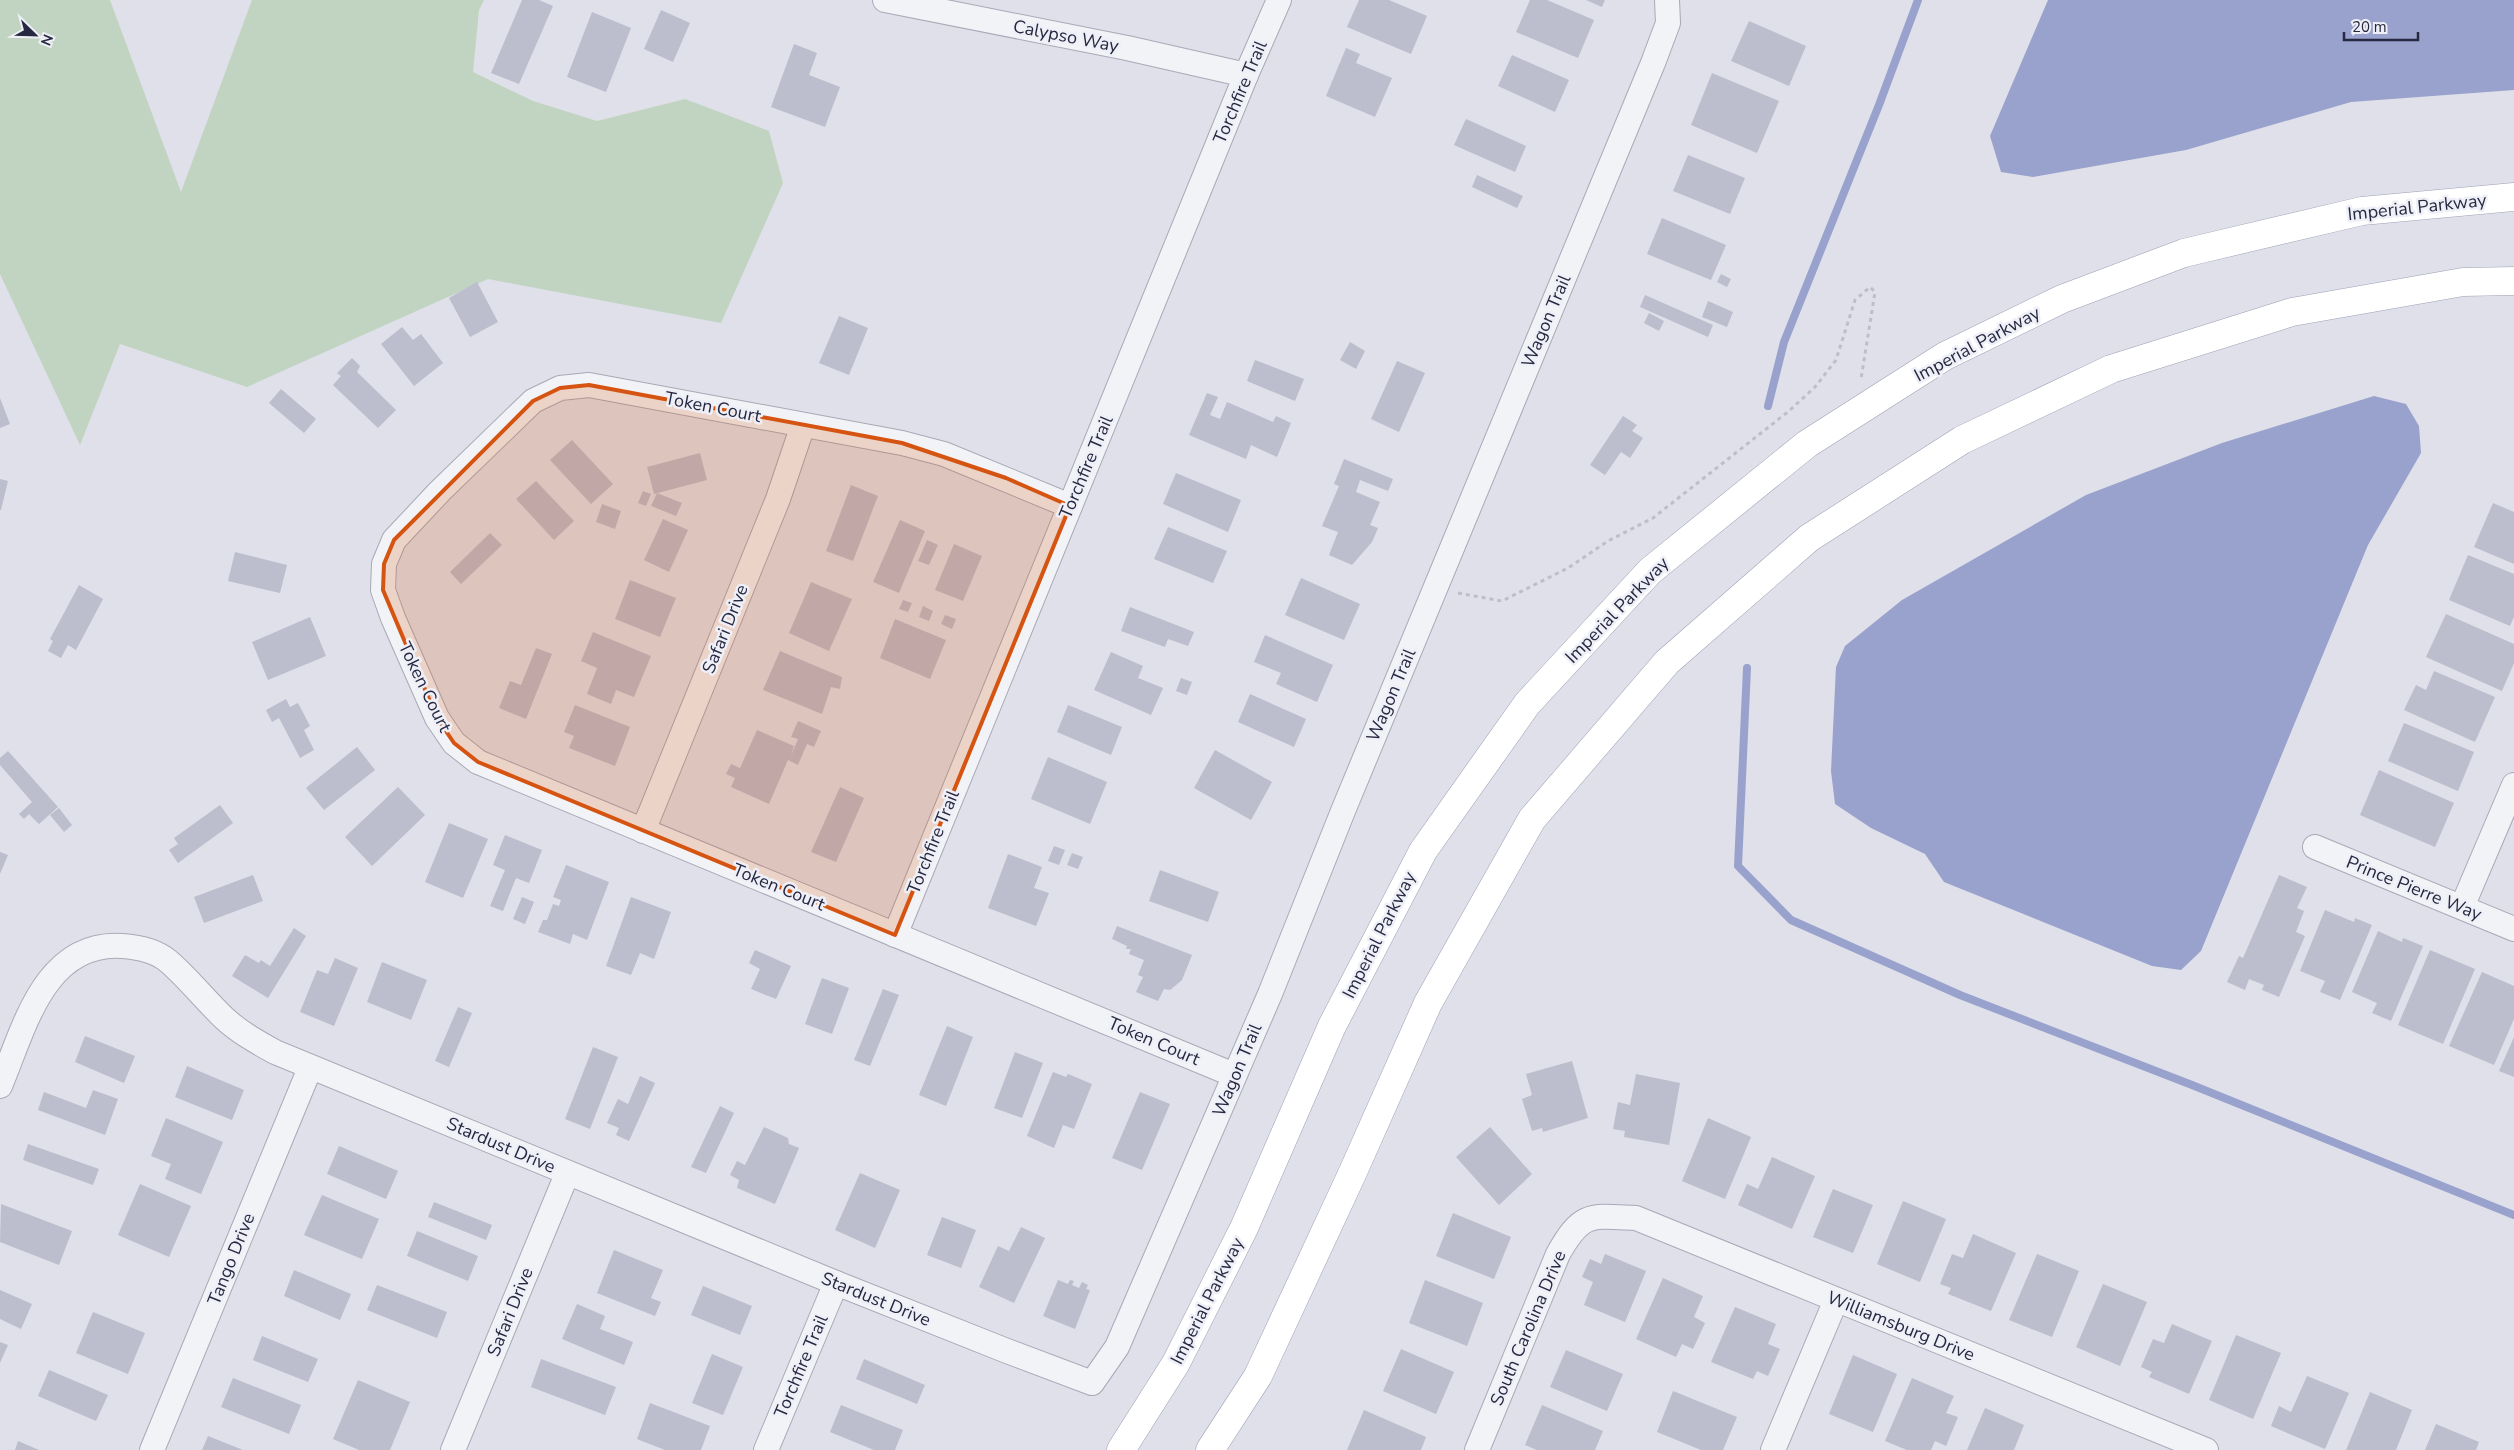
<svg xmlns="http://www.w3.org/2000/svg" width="2514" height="1450" font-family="'Nunito Sans',sans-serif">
<rect width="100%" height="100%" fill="#dfe0e9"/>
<!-- green -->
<path fill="#c0d4c1" d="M0,0H110L181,192L252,0H484L479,10L473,72L533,101L597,121L685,99L769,131L783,183L721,323L488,279L247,387L120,344L80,445L0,274Z"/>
<!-- water -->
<g fill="#98a2cc">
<path d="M2048,0H2514V90L2351,102L2186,150L2033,177L2001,172L1990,136Z"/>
<path d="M2374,396L2406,404L2419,426L2421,453L2368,545L2201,951L2181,970L2152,966L1944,882L1925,854L1871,828L1835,804L1831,771L1836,667L1845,646L1902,600L2086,495L2222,443Z"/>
</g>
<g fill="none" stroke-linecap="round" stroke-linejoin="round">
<!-- stream -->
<g stroke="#98a2cc" stroke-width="8">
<path d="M1768,406L1784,342L1879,105L1918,0"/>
<path d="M1747,668L1738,866L1791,920L1960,995L2192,1085L2514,1215"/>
</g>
</g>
<!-- building -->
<g fill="#bcbdcd">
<path d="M522,0H539L553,6L519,84L491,73Z"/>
<path d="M1359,0H1389L1427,16L1411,54L1347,27Z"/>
<path d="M1530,0H1547L1594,20L1578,58L1516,32Z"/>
<path d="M1586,0H1605L1602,7Z"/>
<path d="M661,10L690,23L673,62L644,49Z"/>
<path d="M592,12L631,28L606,92L567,77Z"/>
<path d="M1749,21L1806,46L1789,86L1731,61Z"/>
<path d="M794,44L817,53L809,75L840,87L825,127L771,107Z"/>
<path d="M1346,48L1360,54L1356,63L1392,78L1375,117L1326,96Z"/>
<path d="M1512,55L1569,80L1555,112L1498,86Z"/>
<path d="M1712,73L1779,101L1757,153L1691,125Z"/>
<path d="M1466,119L1526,146L1515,172L1454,145Z"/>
<path d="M1688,155L1745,178L1730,214L1673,191Z"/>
<path d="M1477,175L1523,196L1517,208L1472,187Z"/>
<path d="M1662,218L1726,245L1711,280L1647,254Z"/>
<path d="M1721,274L1731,279L1727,287L1717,282Z"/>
<path d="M477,282L498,322L470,337L449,298Z"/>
<path d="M1645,295L1713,325L1708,337L1640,307Z"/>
<path d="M1708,301L1733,312L1727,327L1702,317Z"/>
<path d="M1649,313L1664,321L1659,331L1644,323Z"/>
<path d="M839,316L868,328L849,375L819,363Z"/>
<path d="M402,327L413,340L421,334L443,363L414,386L381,344Z"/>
<path d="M1350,342L1365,351L1356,369L1340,360Z"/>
<path d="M352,358L360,366L357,372L396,410L378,428L333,385L341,376L337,373Z"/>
<path d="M1255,360L1304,379L1295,401L1247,381Z"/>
<path d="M1397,361L1425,373L1399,432L1371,419Z"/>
<path d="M281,389L316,419L304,433L269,403Z"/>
<path d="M1207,393L1218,397L1210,415L1220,419L1227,402L1273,422L1276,416L1291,423L1277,457L1251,445L1246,459L1189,435Z"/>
<path d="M0,398L10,424L0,428Z"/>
<path d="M1623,416L1637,425L1632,431L1643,438L1630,458L1621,452L1605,475L1590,465Z"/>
<path d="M572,440L613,484L591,504L550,460Z"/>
<path d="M700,453L707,480L654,494L647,467Z"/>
<path d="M1344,459L1393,479L1388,491L1360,480L1356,492L1380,502L1370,525L1378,528L1372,542L1352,565L1329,555L1338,532L1322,526L1339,486L1334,484Z"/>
<path d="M1176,473L1241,500L1228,532L1163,504Z"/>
<path d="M0,479L8,481L1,510H0Z"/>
<path d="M536,481L574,521L554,540L516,499Z"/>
<path d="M851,485L878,496L853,561L826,551Z"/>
<path d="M643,491L651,494L646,506L638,503Z"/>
<path d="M657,493L682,503L676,516L651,506Z"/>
<path d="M2493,503L2514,512V564L2474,547Z"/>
<path d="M602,504L621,511L615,529L596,522Z"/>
<path d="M663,519L688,530L669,572L644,560Z"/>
<path d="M900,520L925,531L899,593L873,582Z"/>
<path d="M1168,527L1227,551L1213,583L1154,559Z"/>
<path d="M490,533L502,545L461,584L450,572Z"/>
<path d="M927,540L938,545L929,565L918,561Z"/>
<path d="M954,544L982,556L963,601L935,590Z"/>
<path d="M235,552L287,565L280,593L228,581Z"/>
<path d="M2468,555L2514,574V617L2510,626L2449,600Z"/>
<path d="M1301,578L1360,604L1344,640L1285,615Z"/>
<path d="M630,580L676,598L660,637L615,619Z"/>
<path d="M811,582L852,599L829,651L789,633Z"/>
<path d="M79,585L103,599L76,650L68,645L61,658L48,651L53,641L50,639Z"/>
<path d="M903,600L912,603L908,612L899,609Z"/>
<path d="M923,606L933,611L929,621L919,617Z"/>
<path d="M1130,607L1194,632L1188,646L1168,639L1165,647L1121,631Z"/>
<path d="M2446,614L2514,644V663L2502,691L2426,657Z"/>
<path d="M945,615L956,619L952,629L941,624Z"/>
<path d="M310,617L326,656L268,680L252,642Z"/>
<path d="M895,619L946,640L930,679L880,658Z"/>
<path d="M593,632L651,656L634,697L616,690L611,704L587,694L597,668L581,661Z"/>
<path d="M1265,635L1333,665L1317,702L1276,684L1281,673L1254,662Z"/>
<path d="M536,648L552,654L526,719L499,708L510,681L521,685Z"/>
<path d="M780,651L842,677L840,689L831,687L822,714L763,690Z"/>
<path d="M1111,652L1143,666L1138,678L1163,688L1151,715L1094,690Z"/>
<path d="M2434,671L2495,697L2475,742L2404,710L2416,685L2426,690Z"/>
<path d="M1181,678L1192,682L1187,695L1176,691Z"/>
<path d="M1250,694L1306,719L1294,747L1238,722Z"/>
<path d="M286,699L290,707L298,703L310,726L304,730L314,750L300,758L279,718L272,722L266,710Z"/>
<path d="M575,705L630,727L615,766L569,748L574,736L564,732Z"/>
<path d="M1068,705L1122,727L1111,755L1057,732Z"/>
<path d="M798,721L821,731L814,747L807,744L798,765L788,760L769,804L731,787L735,778L726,774L731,764L740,768L757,730L794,746L791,756L798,739L791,737Z"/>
<path d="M2404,723L2474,752L2458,791L2388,761Z"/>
<path d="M357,747L375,770L324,810L306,788Z"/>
<path d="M1215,750L1272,782L1251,820L1194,788Z"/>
<path d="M8,751L58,807L39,824L29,814L24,819L19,814L32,802L0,765V758Z"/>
<path d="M1048,757L1107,782L1090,824L1031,799Z"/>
<path d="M2379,770L2454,803L2435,847L2360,815Z"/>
<path d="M398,787L425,815L372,866L345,837Z"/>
<path d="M840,787L864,798L836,862L811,852Z"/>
<path d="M220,805L233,823L178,863L169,850L178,844L174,838Z"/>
<path d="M59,808L72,825L64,832L50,815Z"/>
<path d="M449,823L488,839L463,898L425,882Z"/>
<path d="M505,835L542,850L529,883L516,878L503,911L490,906L505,870L493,865Z"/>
<path d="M1054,846L1065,850L1059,865L1048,861Z"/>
<path d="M0,852L8,855L0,874Z"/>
<path d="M1072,853L1083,857L1078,869L1067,865Z"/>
<path d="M1008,854L1042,867L1034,888L1049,893L1036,926L988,908Z"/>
<path d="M566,865L609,882L587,940L573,934L570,944L538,932L543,920H547L553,904L559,906L561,900L553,897Z"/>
<path d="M1160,870L1219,892L1208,922L1149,901Z"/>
<path d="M253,875L263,901L204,923L194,897Z"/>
<path d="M2279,875L2307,887L2297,908L2304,911L2296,932L2305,936L2279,997L2262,990L2264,985L2249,979L2245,990L2227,982L2239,956L2243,958Z"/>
<path d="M522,897L534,902L525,924L513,919Z"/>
<path d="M631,897L671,912L654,959L640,953L631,975L606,966Z"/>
<path d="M2325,910L2354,922L2355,918L2372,925L2340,1000L2320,992L2325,981L2300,971Z"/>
<path d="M1117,926L1192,955L1182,980L1170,990L1164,989L1158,1001L1136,992L1143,977L1138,975L1144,960L1129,954L1131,949H1126L1127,946L1112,939Z"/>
<path d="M294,928L306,936L268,998L232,976L245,955L259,963L261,960L270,966Z"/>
<path d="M2378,931L2402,942L2403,938L2423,946L2391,1021L2372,1013L2377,1003L2352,992Z"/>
<path d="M755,950L791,966L776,999L751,989L760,969L749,963Z"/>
<path d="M2430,950L2475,969L2443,1044L2398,1025Z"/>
<path d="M335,958L358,968L334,1026L300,1012L317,970L328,974Z"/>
<path d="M382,962L427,980L411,1020L367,1002Z"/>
<path d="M2482,972L2514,986V1019L2494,1065L2449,1046Z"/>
<path d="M822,978L849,988L832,1034L805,1024Z"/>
<path d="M883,989L899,995L870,1066L854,1060Z"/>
<path d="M458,1007L472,1013L449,1067L435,1061Z"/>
<path d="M947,1026L973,1037L946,1106L919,1095Z"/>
<path d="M85,1036L135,1056L124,1083L75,1062Z"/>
<path d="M2514,1037V1077L2499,1071Z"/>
<path d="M593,1047L618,1057L590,1129L565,1119Z"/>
<path d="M1015,1052L1043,1063L1022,1118L994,1108Z"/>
<path d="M1572,1061L1588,1118L1543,1132L1542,1128L1532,1131L1522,1099L1532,1095L1526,1074Z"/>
<path d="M187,1066L244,1090L232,1120L175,1097Z"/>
<path d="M1053,1072L1066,1077L1068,1074L1092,1084L1074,1129L1063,1125L1054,1148L1027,1136Z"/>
<path d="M1636,1074L1680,1083L1669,1145L1624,1137L1625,1131L1613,1129L1618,1102L1630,1105Z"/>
<path d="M640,1076L655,1083L629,1141L616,1135L619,1128L607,1123L618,1099L628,1104Z"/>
<path d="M93,1090L118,1099L105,1135L38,1110L44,1092L86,1108Z"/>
<path d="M1140,1092L1170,1104L1142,1170L1112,1158Z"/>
<path d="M720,1106L734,1113L706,1173L691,1167Z"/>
<path d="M166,1118L223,1142L201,1194L165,1179L171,1164L151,1156Z"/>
<path d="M1708,1118L1751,1137L1725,1199L1682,1181Z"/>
<path d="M764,1127L788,1138L789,1144L799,1148L775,1204L737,1188L739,1180L730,1175L737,1161L745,1165Z"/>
<path d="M1490,1127L1532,1174L1499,1205L1456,1157Z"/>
<path d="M28,1144L99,1169L93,1185L23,1160Z"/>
<path d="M339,1146L398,1171L386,1199L327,1174Z"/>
<path d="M1772,1157L1815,1176L1792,1229L1738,1205L1747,1184L1758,1189Z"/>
<path d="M860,1173L900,1190L875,1248L835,1230Z"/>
<path d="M140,1184L191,1206L169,1257L118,1235Z"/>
<path d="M1833,1189L1873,1205L1853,1253L1813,1237Z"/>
<path d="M322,1195L379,1219L362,1259L304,1235Z"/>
<path d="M1903,1201L1946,1219L1920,1282L1877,1264Z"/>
<path d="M434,1202L492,1225L486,1240L428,1217Z"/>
<path d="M1,1204L72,1231L59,1265L0,1242Z"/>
<path d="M1453,1213L1511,1237L1494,1279L1436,1256Z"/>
<path d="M942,1217L976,1230L961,1268L927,1255Z"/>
<path d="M1021,1227L1045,1238L1014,1303L979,1287L998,1246L1009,1251Z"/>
<path d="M417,1231L478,1256L468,1281L407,1256Z"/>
<path d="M1973,1234L2016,1253L1991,1311L1948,1294L1951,1288L1940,1284L1952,1254L1963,1258Z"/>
<path d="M614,1250L663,1270L651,1298L661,1302L655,1316L597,1293Z"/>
<path d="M1605,1254L1646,1271L1625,1322L1584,1305L1593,1282L1582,1277L1590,1259L1601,1264Z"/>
<path d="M2037,1254L2079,1271L2052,1337L2009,1320Z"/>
<path d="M294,1270L351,1294L340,1320L284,1296Z"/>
<path d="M1663,1278L1703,1296L1694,1317L1705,1323L1693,1349L1682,1344L1676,1357L1636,1339Z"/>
<path d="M1058,1280L1068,1284L1070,1280L1074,1281L1072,1285L1079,1288L1082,1282L1088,1285L1086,1289L1090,1290L1075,1329L1043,1316Z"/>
<path d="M1425,1280L1483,1303L1467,1346L1409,1323Z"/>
<path d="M2103,1284L2147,1302L2120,1366L2076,1347Z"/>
<path d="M377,1285L447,1312L437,1338L367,1310Z"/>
<path d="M703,1286L752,1306L740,1335L691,1315Z"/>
<path d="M0,1290L32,1304L21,1329L0,1319Z"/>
<path d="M577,1304L605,1316L600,1329L633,1342L624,1365L562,1339Z"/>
<path d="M1735,1307L1776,1324L1768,1344L1780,1349L1768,1376L1757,1371L1753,1379L1711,1362Z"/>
<path d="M93,1312L145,1333L128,1374L76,1353Z"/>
<path d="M2172,1324L2212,1341L2189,1394L2149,1377L2152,1372L2141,1367L2153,1339L2164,1343Z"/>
<path d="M2236,1335L2281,1353L2253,1419L2209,1400Z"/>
<path d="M262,1336L318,1359L308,1382L253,1360Z"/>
<path d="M0,1342L8,1345L0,1363Z"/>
<path d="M1401,1349L1454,1372L1436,1414L1383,1391Z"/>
<path d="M1566,1350L1623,1374L1607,1411L1550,1387Z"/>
<path d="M712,1354L743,1367L723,1415L692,1403Z"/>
<path d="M1853,1355L1897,1374L1873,1432L1829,1414Z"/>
<path d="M541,1359L616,1387L605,1415L531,1387Z"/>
<path d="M864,1359L925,1385L917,1404L856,1379Z"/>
<path d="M49,1370L108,1395L96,1421L38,1396Z"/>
<path d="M2307,1376L2349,1393L2325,1449L2271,1426L2279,1406L2291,1412Z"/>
<path d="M233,1378L301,1405L289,1434L221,1407Z"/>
<path d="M1912,1378L1954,1396L1946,1413L1958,1417L1946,1446L1935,1441L1931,1450H1907L1885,1441Z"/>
<path d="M358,1380L410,1402L390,1450H359L333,1439Z"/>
<path d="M1673,1391L1737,1417L1723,1450H1701L1657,1432Z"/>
<path d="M2370,1392L2412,1410L2396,1450H2346Z"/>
<path d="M650,1403L710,1426L701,1450H665L637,1439Z"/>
<path d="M841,1405L903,1430L895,1450H874L830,1432Z"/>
<path d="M1542,1405L1603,1431L1595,1450H1537L1525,1445Z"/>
<path d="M1985,1408L2024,1425L2014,1450H1967Z"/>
<path d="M1364,1410L1426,1437L1421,1450H1347Z"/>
<path d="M2436,1424L2479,1442L2476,1450H2425Z"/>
<path d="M208,1436L243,1450H202Z"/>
<path d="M18,1441L39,1450H15Z"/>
</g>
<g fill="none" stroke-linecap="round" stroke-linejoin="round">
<defs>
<g id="minor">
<path d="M885,0L1127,48L1246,75"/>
<path d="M1070,506L944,454L902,443L589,385L560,388L533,401L440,491L394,540L384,564L383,590L393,618L437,718L454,743L478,762L1234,1075"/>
<path d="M643,831L778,499L803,425"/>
<path d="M2315,847L2514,929"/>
<path d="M2462,907L2514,785"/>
<path d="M895,935L1246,75L1279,0"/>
<path d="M0,1086C24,1029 44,941 122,946C137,947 156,951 168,961C188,978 205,1000 224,1018C239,1032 257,1042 275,1052L836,1283L1007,1351L1092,1383L1117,1347L1270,994L1343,811L1653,63L1668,23L1667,0"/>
<path d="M152,1450L310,1068"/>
<path d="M453,1450L567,1174"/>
<path d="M766,1450L836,1283"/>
<path d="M1477,1450L1558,1254C1582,1211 1591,1216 1636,1218L2206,1450"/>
<path d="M1773,1450L1836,1300"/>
</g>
<g id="primary">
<path d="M1121,1450L1176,1363L1244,1228L1332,1026L1423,851L1527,704L1650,571L1807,444L1945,356L2062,299L2184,253L2362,211L2514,197"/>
<path d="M1210,1450L1258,1376L1352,1174L1428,1003L1532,819L1667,662L1809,538L1962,440L2111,369L2292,312L2463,282L2514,281"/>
</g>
</defs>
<!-- minor casing -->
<use href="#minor" stroke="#a8a9b7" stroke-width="26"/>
<!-- primary casing -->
<use href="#primary" stroke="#9ea0b6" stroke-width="29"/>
<!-- path -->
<path stroke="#bdbec8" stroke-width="3" stroke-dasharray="4 4" stroke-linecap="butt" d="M1458,593L1502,601L1568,568L1608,541L1653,518L1789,411L1815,387L1836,360L1855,300L1870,287L1875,292L1861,379"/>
<!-- minor -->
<use href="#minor" stroke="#f2f3f7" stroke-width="24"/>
<!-- primary -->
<use href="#primary" stroke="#fff" stroke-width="28"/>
</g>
<!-- marked area -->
<path fill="#d55411" fill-opacity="0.2" stroke="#d55411" stroke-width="4" stroke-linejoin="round" d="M589,385L902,443L1006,478L1070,506L895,935L478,762L454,743L437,718L383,590L384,564L394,540L533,401L560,388Z"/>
<g text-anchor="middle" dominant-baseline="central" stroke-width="5" stroke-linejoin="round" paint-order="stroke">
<!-- street labels -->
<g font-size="18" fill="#272942" stroke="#eff0f7">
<text transform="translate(1066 36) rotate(11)">Calypso Way</text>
<text transform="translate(1240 92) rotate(-67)">Torchfire Trail</text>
<text transform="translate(2417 207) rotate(-6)">Imperial Parkway</text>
<text transform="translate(1546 321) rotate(-67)">Wagon Trail</text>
<text transform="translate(1977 344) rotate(-28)">Imperial Parkway</text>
<text transform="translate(713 407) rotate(11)">Token Court</text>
<text transform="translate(1086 467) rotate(-67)">Torchfire Trail</text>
<text transform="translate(1617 610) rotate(-46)">Imperial Parkway</text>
<text transform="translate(725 629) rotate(-68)">Safari Drive</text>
<text transform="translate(425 687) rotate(64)">Token Court</text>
<text transform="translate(1391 695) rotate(-67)">Wagon Trail</text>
<text transform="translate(933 842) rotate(-68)">Torchfire Trail</text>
<text transform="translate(779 887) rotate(22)">Token Court</text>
<text transform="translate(2414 888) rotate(22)">Prince Pierre Way</text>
<text transform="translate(1379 935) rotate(-63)">Imperial Parkway</text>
<text transform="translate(1154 1041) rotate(23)">Token Court</text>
<text transform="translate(1237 1070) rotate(-67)">Wagon Trail</text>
<text transform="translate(501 1145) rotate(23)">Stardust Drive</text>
<text transform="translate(231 1259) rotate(-68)">Tango Drive</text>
<text transform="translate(876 1299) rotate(22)">Stardust Drive</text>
<text transform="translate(1207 1301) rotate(-63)">Imperial Parkway</text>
<text transform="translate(510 1312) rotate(-68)">Safari Drive</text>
<text transform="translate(1901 1326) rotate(22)">Williamsburg Drive</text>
<text transform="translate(1528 1328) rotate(-67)">South Carolina Drive</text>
<text transform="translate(801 1366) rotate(-67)">Torchfire Trail</text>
</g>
</g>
<!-- north arrow -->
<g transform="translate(35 35) rotate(113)" stroke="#eff0f7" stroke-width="4" paint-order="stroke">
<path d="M0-4L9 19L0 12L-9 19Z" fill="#272942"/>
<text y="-8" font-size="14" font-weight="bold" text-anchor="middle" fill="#272942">N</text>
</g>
<!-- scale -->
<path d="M2344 32v8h74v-8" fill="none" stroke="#272942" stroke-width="2.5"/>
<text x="2352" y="32" font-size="15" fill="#272942" stroke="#eff0f7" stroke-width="4" paint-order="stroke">20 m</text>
</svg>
